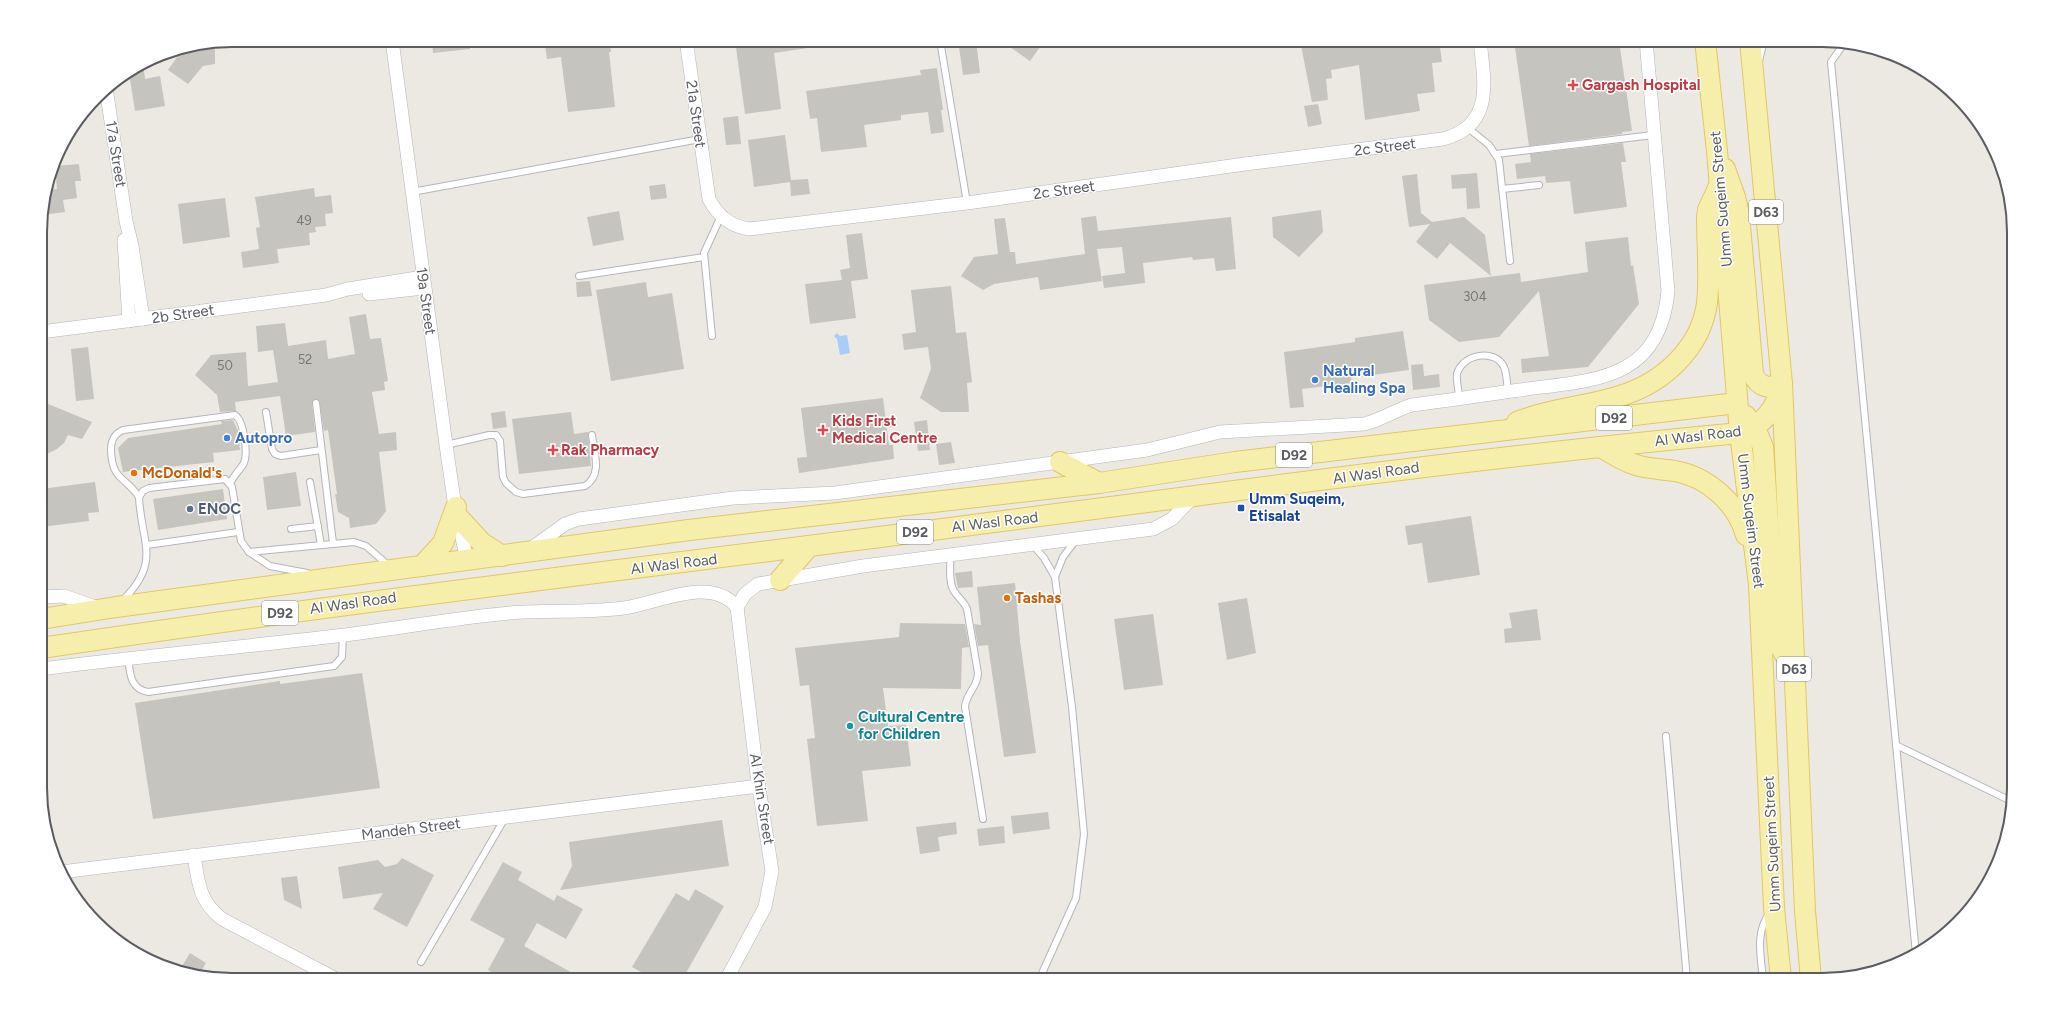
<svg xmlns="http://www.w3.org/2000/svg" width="2054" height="1020" font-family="Figtree,sans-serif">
<rect width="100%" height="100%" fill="#ebe9e1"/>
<!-- water -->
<path fill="#a6cef6" d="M837,333L840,336L847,335L850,353L840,355L837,339L834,336Z"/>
<!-- building -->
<g fill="#c6c4be">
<path d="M432,40H470V49L433,53Z"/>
<path d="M587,40H610L611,52H609L615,107L568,112L561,57L547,59L545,46Z"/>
<path d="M735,40H808V48L774,53L781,109L745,114Z"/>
<path d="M958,40H976L980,73L963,75Z"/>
<path d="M1000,40H1045L1030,61Z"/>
<path d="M1300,40H1439L1442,62L1432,63L1435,92L1417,94L1420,111L1365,120L1359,65L1331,70L1332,78L1326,79L1328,100L1312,102Z"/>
<path d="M1514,40H1619L1632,131L1622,132V134L1529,146Z"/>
<path d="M215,43V64L203,66L188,84L168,70L182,50Z"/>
<path d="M143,64L145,79L160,76L165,106L135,111L129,73Z"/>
<path d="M937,68L943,110H941L944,132L931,134L928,112L901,115V120L864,125L867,147L821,152L817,118L810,119L806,91L921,75L920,70Z"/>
<path d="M1318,104L1322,124L1308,127L1304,106Z"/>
<path d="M738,116L741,144L726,145L723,118Z"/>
<path d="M785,135L791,180L808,179L810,194L791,196L790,182L754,187L748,140Z"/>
<path d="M1623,143L1626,162H1621L1627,207L1574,214L1570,181L1546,183L1545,176L1517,179L1515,164L1531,162L1530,154Z"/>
<path d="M79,164L81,181H75L77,198L63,200L65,212L42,215L48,190L57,189L55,166Z"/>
<path d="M1477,173L1480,208L1467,209L1466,188L1452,189L1451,175Z"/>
<path d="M1417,174L1421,213L1432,222L1464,217L1485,235L1491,276L1450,243L1437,259L1416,242L1430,224L1409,227L1402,176Z"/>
<path d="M665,184L667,198L651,200L649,186Z"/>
<path d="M314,188L315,197L331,195L333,213L325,214L326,226L315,227L316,232L309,233L310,245L277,249L279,263L243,268L241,252L259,249L256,228L260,227L255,197Z"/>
<path d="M225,198L230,237L183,244L178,204Z"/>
<path d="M1321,210L1323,232L1299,257L1273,237L1272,217Z"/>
<path d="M619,211L624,240L593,246L587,217Z"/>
<path d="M1096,216L1098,231L1231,217L1236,269L1216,271L1214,258L1193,260L1192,257L1143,263L1145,283L1104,288L1102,276L1125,273L1122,247L1097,249L1102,281L1040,290L1038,277L994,284L983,290L961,276L974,257L998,254L994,219L1005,218L1010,252H1015L1016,264L1085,254L1081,218Z"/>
<path d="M862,233L868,279L851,281L856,318L810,324L805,284L842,280L840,270L850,268L846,235Z"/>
<path d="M1628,237L1631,266L1633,265L1639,304L1588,367L1522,373L1521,359L1549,356L1539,291L1499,337L1459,342L1429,320L1424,285L1520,273L1521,282L1588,272L1585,242Z"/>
<path d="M590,281L592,296L577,297L576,282Z"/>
<path d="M646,282L648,297L672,293L684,369L611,381L596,290Z"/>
<path d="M951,286L956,333L966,332L972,382L967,383L969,412H941L920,398L931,369L928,347L904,350L902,334L916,332L911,290Z"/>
<path d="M366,314L370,339L381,338L388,381L384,382L385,390L372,392L379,434L396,432L397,450L379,452L386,511L376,524L350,528L349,518L338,512L335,494H337L328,430L324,431L319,400L315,399L312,403L315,432L286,436L280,396L235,402L236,411L220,412L217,395L195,375L211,355L246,352L248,386L278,382L273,350L258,352L256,326L285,323L288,346L326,340L328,359L355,354L349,317Z"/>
<path d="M1403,331L1409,370L1351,378L1352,383L1302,389L1304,407L1290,408L1284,352L1355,342V338Z"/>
<path d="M88,347L94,399L76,401L71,349Z"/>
<path d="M1423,364L1424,376L1439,374L1440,387L1413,390L1411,365Z"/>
<path d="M883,398L889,445H893L894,459L799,473L797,458L807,457L801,408Z"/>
<path d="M41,401L92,422L82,439L68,435L64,443L57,449L41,457Z"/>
<path d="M505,411L507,427L493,429L491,413Z"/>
<path d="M571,412L574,434L588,432L591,466L519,474L512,419Z"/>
<path d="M233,420L238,431L240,450L213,453L214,462L123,472L118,448L128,438L222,424L221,421Z"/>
<path d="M927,420L930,450L918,451L914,422Z"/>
<path d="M951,442L955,463L939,465L936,444Z"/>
<path d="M296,472L301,506L267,510L263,477Z"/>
<path d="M95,482L99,512L88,513L89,521L41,527V489Z"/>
<path d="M223,489L227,519L158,530L153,499Z"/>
<path d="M1471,516L1480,575L1428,583L1422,543L1408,545L1405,526Z"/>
<path d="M972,571L973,587L958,588L955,573Z"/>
<path d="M1015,583L1020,641L1036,753L1004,757L988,645L978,646L974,624L981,625L977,587Z"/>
<path d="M1247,598L1256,653L1227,660L1218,603Z"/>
<path d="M1537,609L1541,640L1505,643L1504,629L1512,628L1509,613Z"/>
<path d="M1153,614L1163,685L1124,690L1114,619Z"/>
<path d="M900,623L965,624L969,647L962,648L961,689L883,688L888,726L906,725L911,766L862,771L868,821L817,826L807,739L815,738L809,685L800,686L795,648L899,637Z"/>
<path d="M362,673L380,788L153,819L135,703L280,681V684Z"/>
<path d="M1048,812L1050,829L1013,834L1011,816Z"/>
<path d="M722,820L729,866L560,890L572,866L569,842Z"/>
<path d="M956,822L957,834L938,837L940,851L920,854L916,827Z"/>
<path d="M1004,826L1005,843L979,846L977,829Z"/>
<path d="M402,858L434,875L407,927L373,909L383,893L343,899L338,867L378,860L385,867L397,864Z"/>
<path d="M503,862L522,872L518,880L554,901L557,895L583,909L566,939L537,923L524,946L585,980H506L488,970L505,939L470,920Z"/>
<path d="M297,876L302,909L284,900L281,878Z"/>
<path d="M695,889L724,906L682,980H639L643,973L632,967L676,893L689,901Z"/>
<path d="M190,953L206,963L200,973L181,968Z"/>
</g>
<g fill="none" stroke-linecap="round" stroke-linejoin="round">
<defs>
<g id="lane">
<path d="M940,40L967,203"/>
<path d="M1843,45L1831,62L1916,954"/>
<path d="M1759,61L1764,40"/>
<path d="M1468,128L1489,145L1499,160L1510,261"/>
<path d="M1496,154L1653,135"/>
<path d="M1502,189L1539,185"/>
<path d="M412,192L700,139"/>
<path d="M579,276L704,257"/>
<path d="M712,336L704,253L721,216"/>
<path d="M1459,398C1459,391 1456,381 1457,374C1462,354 1495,348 1504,367C1507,374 1507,385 1508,392"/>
<path d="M316,403L333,543"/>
<path d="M266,412L272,449L275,454L281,456L321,450"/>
<path d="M446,445L489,435H496L500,441L503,477L506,483L516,492L523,494L585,486C603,475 594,452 592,435"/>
<path d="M310,482L321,545"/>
<path d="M139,497C125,476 112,481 111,450C111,440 114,434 123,430L235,415C244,421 248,453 244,463C240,470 233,476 230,484"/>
<path d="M291,529L318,526"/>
<path d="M147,545L238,532"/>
<path d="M1033,545L1044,558L1055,577L1072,707L1084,834L1076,898L1039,980"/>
<path d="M249,552L354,542L366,546L388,565"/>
<path d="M950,556C951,566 948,582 954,591C958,598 964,601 967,609L978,673C978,687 966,693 965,707L983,819"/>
<path d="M1055,577L1063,557L1076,540"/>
<path d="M123,600C162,561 141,543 139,497L143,491L149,488L225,479L232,487L241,541L249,552L270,566L307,573"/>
<path d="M128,658C130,673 130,689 148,692L334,666L342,657L343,635"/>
<path d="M1666,736L1687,980"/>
<path d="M1896,745L2011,801"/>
<path d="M421,962L505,818"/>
<path d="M1763,980C1761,957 1755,933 1769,914"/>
</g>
<g id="street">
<path d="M392,40L446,445L454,500L467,561"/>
<path d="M686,40L709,199C718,216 730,226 749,229L967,203L1245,164L1443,139C1495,125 1484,82 1480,40"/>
<path d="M106,88L126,221L132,246L143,319"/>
<path d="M124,240L129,321"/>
<path d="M369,294L424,288"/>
<path d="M41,332L326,295L348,289L423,277"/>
<path d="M529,550L565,524L579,519L733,498L835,493L1147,450L1220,432L1364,424C1381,420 1395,410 1412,405C1451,400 1489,394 1527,389C1597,380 1660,379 1668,291L1646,40"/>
<path d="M41,597L64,596L98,608"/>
<path d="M737,607L745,594L758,584L863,566L1153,529L1172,519L1193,497"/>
<path d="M41,669C142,656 244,647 345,635C400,628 455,618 510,613C548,610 586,613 624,608C659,603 710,575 737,607"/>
<path d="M194,855C198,882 199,901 222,919L338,980"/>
<path d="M61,872L759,786"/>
<path d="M726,980L765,907L772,871L757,775L737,607"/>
</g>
<g id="primary">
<path d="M1705,40L1717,151L1740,433L1759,585L1774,908L1781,980"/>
<path d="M1750,40L1782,384L1805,911L1811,980"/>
<path d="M1725,169L1735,197L1739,214L1753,374C1759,388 1770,389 1782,384"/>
<path d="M1746,416L1758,435L1763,447L1775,628L1780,646L1793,669"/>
<path d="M1517,422C1552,408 1586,407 1620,396C1663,383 1701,348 1707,303C1710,275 1707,245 1707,217L1708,210L1718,188"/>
<path d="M1601,447C1612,454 1623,461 1636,465C1649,469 1662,469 1675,471C1708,477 1737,503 1746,535"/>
<path d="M1060,462L1099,483"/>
<path d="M458,517L482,543L502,556"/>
<path d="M422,566L443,543L456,507"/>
<path d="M780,580L809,546"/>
<path d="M41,619L116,607L689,530L1099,483L1235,462L1737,403"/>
<path d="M41,648C328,605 615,571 903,534C1181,498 1460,459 1740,433C1764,425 1777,408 1782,384"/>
</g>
</defs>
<!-- lane casing -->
<use href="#lane" stroke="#b4b6ba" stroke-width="8"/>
<!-- street casing -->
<use href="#street" stroke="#b4b6ba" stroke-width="14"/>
<!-- primary casing -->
<use href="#primary" stroke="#e2c763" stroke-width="22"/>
<!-- lane -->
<use href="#lane" stroke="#fff" stroke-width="6"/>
<!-- street -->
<use href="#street" stroke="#fff" stroke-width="13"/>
<!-- primary -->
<use href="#primary" stroke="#f6efab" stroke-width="20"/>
</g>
<!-- markers -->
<g fill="#e0444e" stroke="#fff" stroke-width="1.5">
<path d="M1571 79h4v4h4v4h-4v4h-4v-4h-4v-4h4z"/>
<path d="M821 424h4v4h4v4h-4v4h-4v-4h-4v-4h4z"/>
<path d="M551 444h4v4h4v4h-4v4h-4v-4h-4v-4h4z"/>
</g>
<g fill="#3f7fe0" stroke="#fff" stroke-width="1.5">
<circle cx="1315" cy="380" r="4"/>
<circle cx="227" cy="438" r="4"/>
</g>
<g fill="#e8710a" stroke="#fff" stroke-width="1.5">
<circle cx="134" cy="473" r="4"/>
<circle cx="1007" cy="598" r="4"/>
</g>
<rect fill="#1a4fb4" stroke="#fff" stroke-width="1.5" x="1237" y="504" width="8" height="8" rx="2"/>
<circle fill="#5c6f8a" stroke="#fff" stroke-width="1.5" cx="190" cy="509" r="4"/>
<circle fill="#0f9aa8" stroke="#fff" stroke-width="1.5" cx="850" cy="726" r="4"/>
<g text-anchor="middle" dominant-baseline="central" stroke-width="3" stroke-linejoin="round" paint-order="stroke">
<!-- number labels -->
<g font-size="13" fill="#757678">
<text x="304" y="220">49</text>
<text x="1475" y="296">304</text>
<text x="305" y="359">52</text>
<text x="225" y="365">50</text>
</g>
<!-- shield labels -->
<g fill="#fff" stroke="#8c8d90" stroke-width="1">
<rect x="1749" y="200" width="34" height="24" rx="3"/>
<rect x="1596" y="406" width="36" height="24" rx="3"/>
<rect x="1276" y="443" width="36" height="24" rx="3"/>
<rect x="897" y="520" width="36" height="24" rx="3"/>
<rect x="262" y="601" width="36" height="24" rx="3"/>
<rect x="1777" y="657" width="34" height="24" rx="3"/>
</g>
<g font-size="14" font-weight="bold" fill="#5a5c60">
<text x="1766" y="212">D63</text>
<text x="1614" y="418">D92</text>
<text x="1294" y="455">D92</text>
<text x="915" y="532">D92</text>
<text x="280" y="613">D92</text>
<text x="1794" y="669">D63</text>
</g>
<!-- health labels -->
<g font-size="15" font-weight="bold" fill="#be3a42" stroke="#fff" text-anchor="start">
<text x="1582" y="85">Gargash Hospital</text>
<text x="832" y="421">Kids First<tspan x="832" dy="17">Medical Centre</tspan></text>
<text x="561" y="450">Rak Pharmacy</text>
</g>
<!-- street labels -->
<g font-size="15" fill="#5a5c60" stroke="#fff">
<text transform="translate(696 114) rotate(82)">21a Street</text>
<text transform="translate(1385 147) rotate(-7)">2c Street</text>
<text transform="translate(116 154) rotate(81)">17a Street</text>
<text transform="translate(1064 190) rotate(-8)">2c Street</text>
<text transform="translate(1721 199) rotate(-95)">Umm Suqeim Street</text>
<text transform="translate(426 301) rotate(82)">19a Street</text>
<text transform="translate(183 314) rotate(-8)">2b Street</text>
<text transform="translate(1698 436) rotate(-7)">Al Wasl Road</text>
<text transform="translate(1376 473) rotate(-8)">Al Wasl Road</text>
<text transform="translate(1751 521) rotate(83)">Umm Suqeim Street</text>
<text transform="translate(995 522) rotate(-7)">Al Wasl Road</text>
<text transform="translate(674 564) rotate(-7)">Al Wasl Road</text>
<text transform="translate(353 603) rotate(-8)">Al Wasl Road</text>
<text transform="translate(762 799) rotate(81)">Al Khin Street</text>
<text transform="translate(411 829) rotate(-7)">Mandeh Street</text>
<text transform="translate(1772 844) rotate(-93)">Umm Suqeim Street</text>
</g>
<!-- shop labels -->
<g font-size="15" font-weight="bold" fill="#366cbe" stroke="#fff" text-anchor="start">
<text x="1323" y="371">Natural<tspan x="1323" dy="17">Healing Spa</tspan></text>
<text x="235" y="438">Autopro</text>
</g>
<!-- food labels -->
<g font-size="15" font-weight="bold" fill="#c56008" stroke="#fff" text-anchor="start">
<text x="142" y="473">McDonald's</text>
<text x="1015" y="598">Tashas</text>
</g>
<!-- transit labels -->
<g font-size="15" font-weight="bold" fill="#164399" stroke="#fff" text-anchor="start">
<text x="1249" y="499">Umm Suqeim,<tspan x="1249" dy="17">Etisalat</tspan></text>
</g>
<!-- service labels -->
<g font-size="15" font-weight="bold" fill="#4e5e75" stroke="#fff" text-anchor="start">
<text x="198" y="509">ENOC</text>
</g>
<!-- culture labels -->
<g font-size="15" font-weight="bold" fill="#0d838f" stroke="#fff" text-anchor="start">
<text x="858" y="717">Cultural Centre<tspan x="858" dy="17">for Children</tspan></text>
</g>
</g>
<!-- crop -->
<path d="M0 0H2054V1020H0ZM232 47H1822A185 185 0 0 1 2007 232V788A185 185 0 0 1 1822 973H232A185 185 0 0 1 47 788V232A185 185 0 0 1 232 47Z" fill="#fff" fill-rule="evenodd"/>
<path fill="none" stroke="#5a5c60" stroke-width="2" d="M232 47H1822A185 185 0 0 1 2007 232V788A185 185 0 0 1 1822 973H232A185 185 0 0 1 47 788V232A185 185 0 0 1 232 47Z"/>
</svg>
